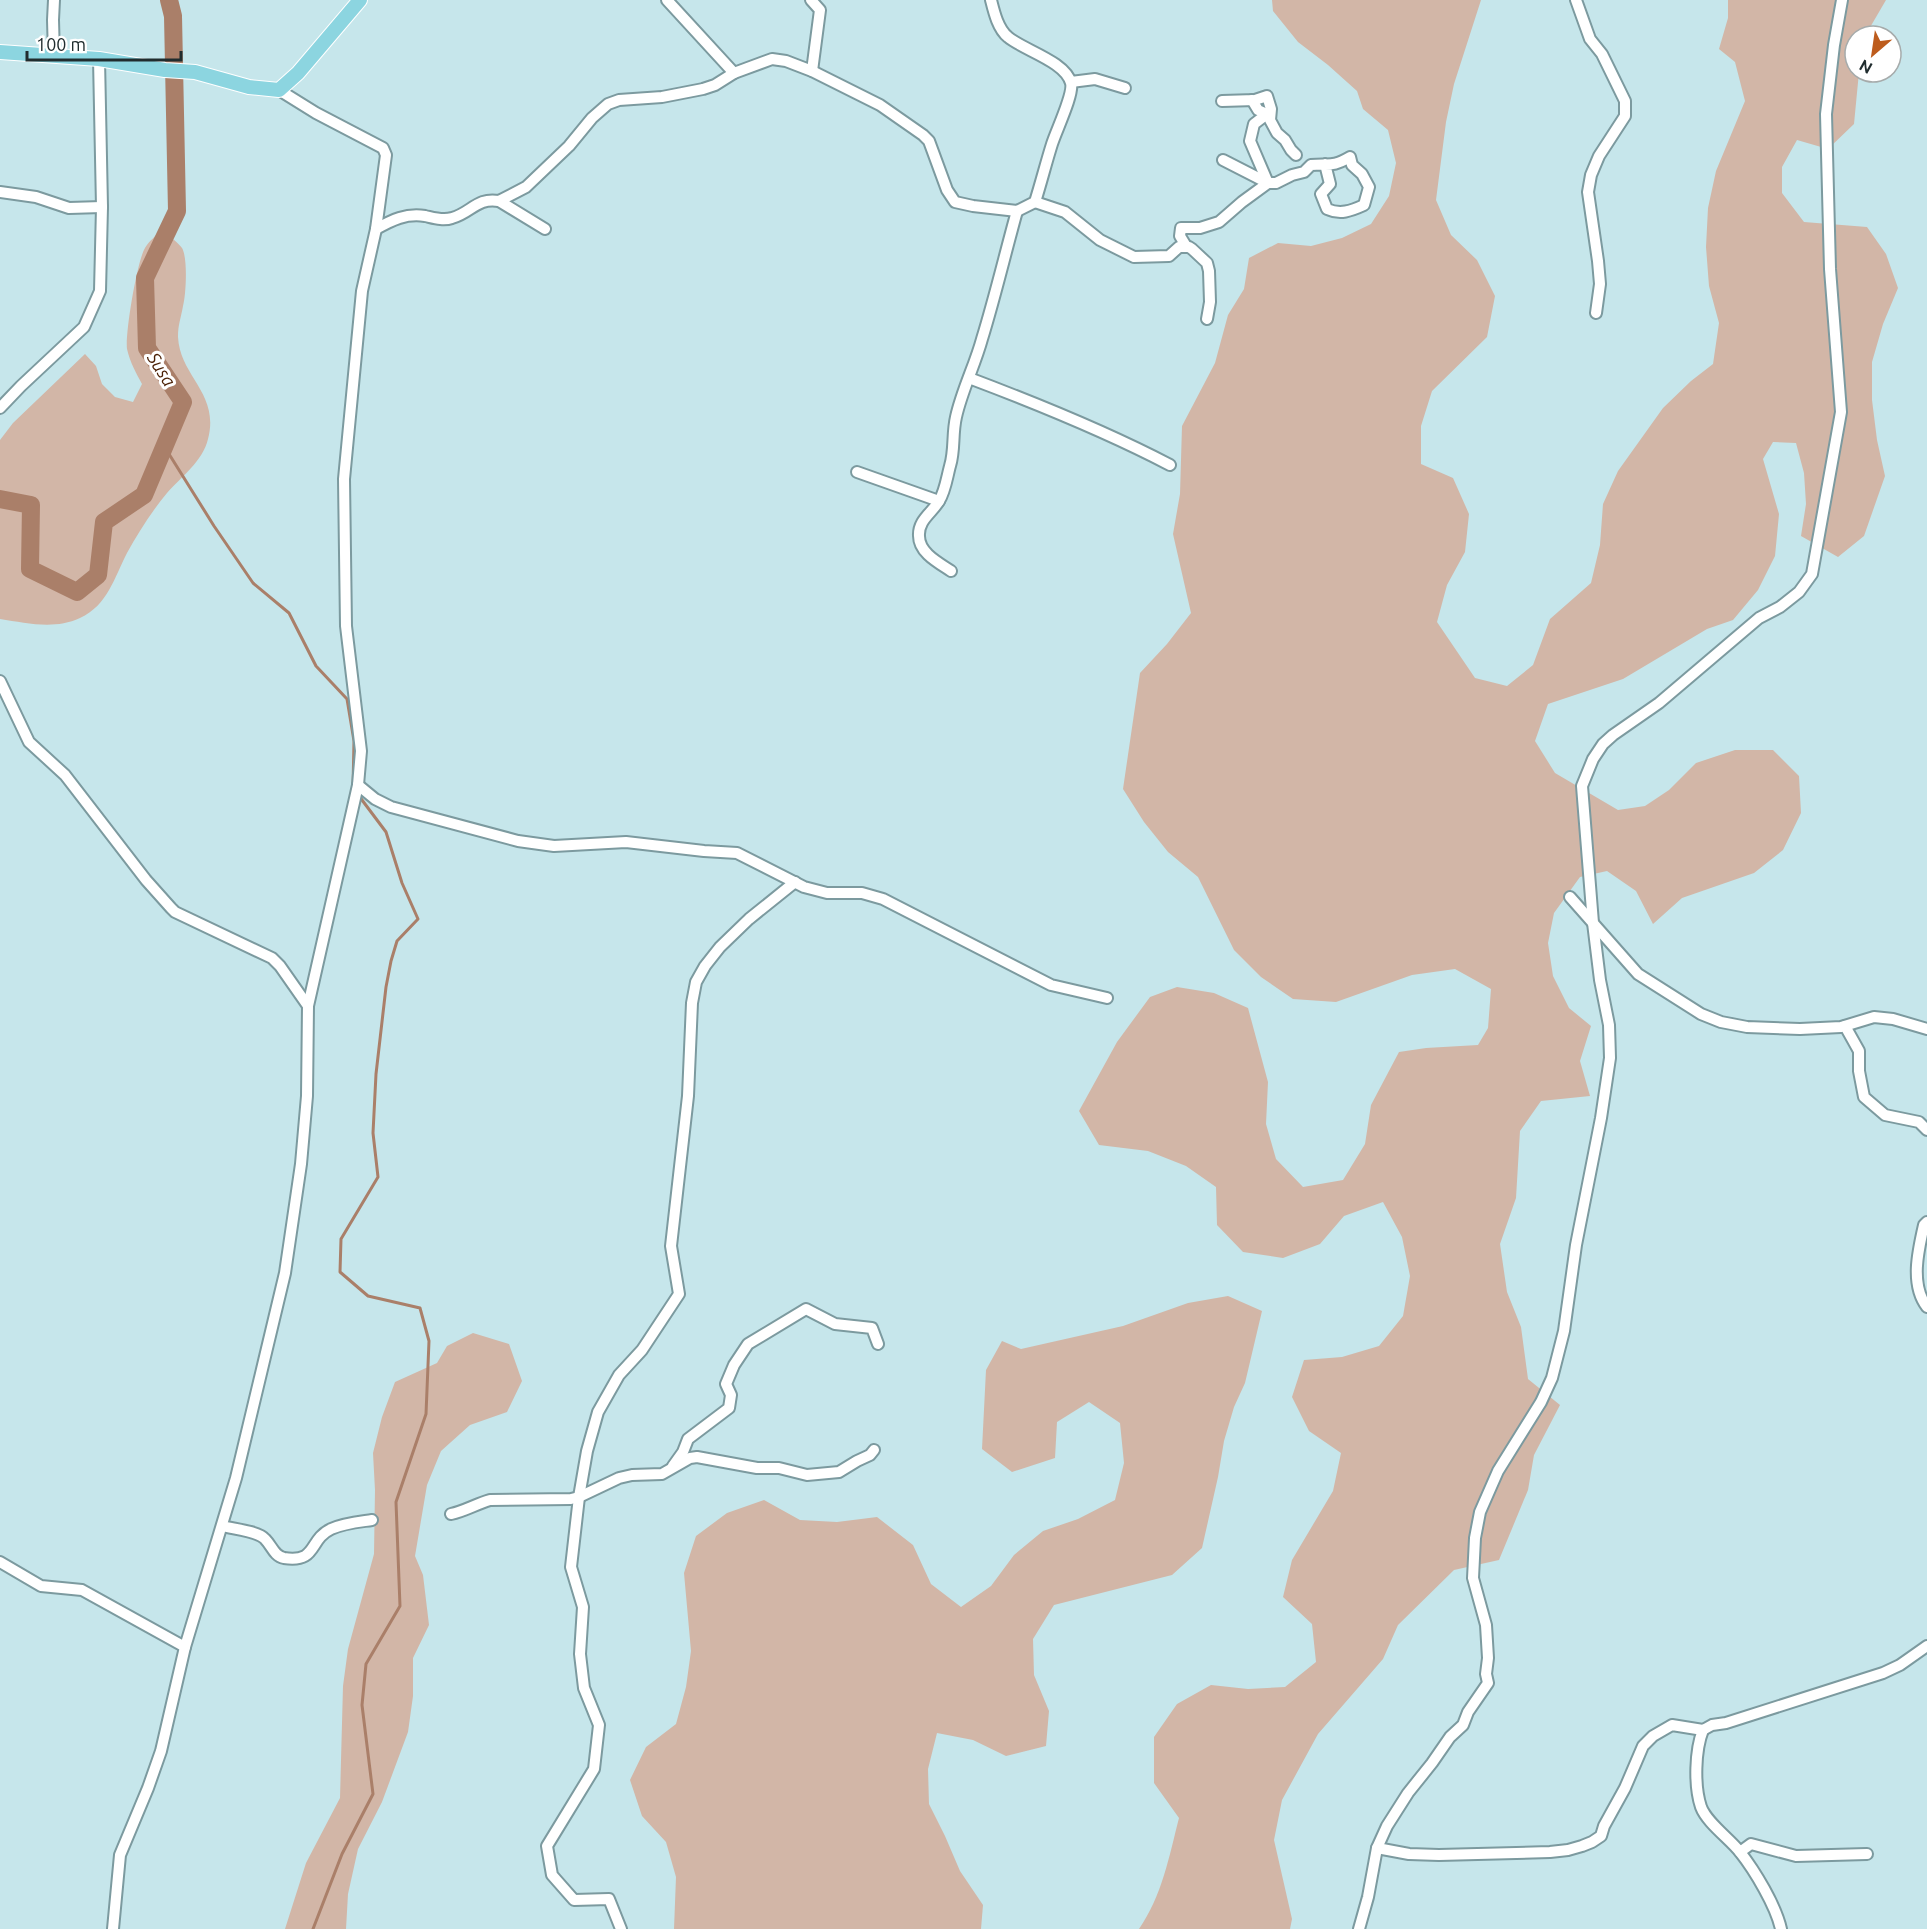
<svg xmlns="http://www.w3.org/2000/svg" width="1927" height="1929" font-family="Ubuntu,sans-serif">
<rect width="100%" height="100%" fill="#c6e6eb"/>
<!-- green -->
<g fill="#d2b6a7">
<path d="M1272,0H1481L1454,84L1446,122L1436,200L1451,235L1477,260L1495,296L1487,337L1432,391L1421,426V464L1453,478L1469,514L1465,552L1447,585L1437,622L1475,678L1507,686L1533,665L1550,619L1591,583L1600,545L1603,504L1618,471L1663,408L1691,381L1713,364L1719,323L1709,286L1706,247L1708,208L1716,171L1745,101L1735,62L1719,49L1728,18V0H1886L1865,36H1855V72H1859L1854,124L1828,149L1797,140L1782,167V193L1804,222L1867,227L1886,254L1898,288L1883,324L1872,362V400L1877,440L1885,476L1864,536L1838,557L1801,536L1806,504L1804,473L1796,443L1773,442L1763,459L1779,514L1775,556L1758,590L1733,620L1707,629L1623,679L1548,704L1535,741L1555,773L1618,810L1645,806L1669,790L1696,763L1735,750H1773L1799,776L1801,813L1783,850L1754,873L1682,898L1653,924L1636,891L1607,871L1580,877L1554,913L1548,943L1553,976L1569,1008L1591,1026L1580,1061L1590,1096L1541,1101L1520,1131L1516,1198L1500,1244L1507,1292L1521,1327L1528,1379L1560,1405L1534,1455L1528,1490L1499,1560L1454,1570L1398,1625L1383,1659L1318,1734L1282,1800L1274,1840L1292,1919L1290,1929H1139C1162,1896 1169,1857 1179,1818L1154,1783V1737L1177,1704L1211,1685L1248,1689L1285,1687L1316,1662L1312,1624L1283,1597L1292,1560L1333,1491L1341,1453L1309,1431L1292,1397L1304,1360L1342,1357L1379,1346L1403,1316L1410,1276L1402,1237L1383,1202L1344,1216L1320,1244L1283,1258L1243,1252L1217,1225L1216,1187L1186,1166L1148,1151L1099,1145L1079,1111L1117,1042L1150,997L1177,987L1214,993L1248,1008L1268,1082L1266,1124L1276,1159L1303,1187L1343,1180L1365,1144L1371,1105L1399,1052L1426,1048L1478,1045L1488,1028L1491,989L1455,969L1412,975L1336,1002L1293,999L1261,977L1234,950L1198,877L1168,852L1144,822L1123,789L1140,673L1167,644L1191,613L1173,534L1180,494L1182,426L1215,363L1228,315L1244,289L1249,258L1278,243L1311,246L1342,238L1371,224L1389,196L1396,163L1388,130L1363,109L1357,91L1328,65L1298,42L1273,11Z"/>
<path d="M161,230C167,235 177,241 182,248C188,258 186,295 183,306C181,318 178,324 178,337C180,377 220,393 208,439C203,461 181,477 167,493C152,511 138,533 127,553C114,578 108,605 80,618C54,630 27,623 0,619V440L13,423L85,354L96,366L102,384L115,397L133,402L142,384C136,373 130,362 127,349C125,334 137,261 145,248C149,241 156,236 161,230Z"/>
<path d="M1228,1296L1262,1311L1245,1383L1234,1407L1224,1441L1218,1477L1202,1548L1172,1575L1054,1605L1033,1639L1034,1675L1049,1711L1046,1746L1006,1756L973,1740L937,1733L928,1769L929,1804L945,1836L960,1871L983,1905L981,1929H674L676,1877L666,1842L642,1816L630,1780L646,1747L676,1724L686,1687L691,1651L684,1573L696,1536L727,1513L764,1500L800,1520L837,1522L877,1517L913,1545L931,1584L961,1607L991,1586L1014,1555L1043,1531L1078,1519L1115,1500L1124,1463L1120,1423L1089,1402L1057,1422L1055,1458L1012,1472L982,1449L986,1370L1002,1341L1021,1349L1123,1326L1188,1303Z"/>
<path d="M473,1333L509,1344L522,1381L507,1412L470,1425L441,1451L427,1485L415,1556L423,1575L429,1625L413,1658V1696L408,1732L382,1802L358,1849L348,1894L346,1929H285L306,1863L340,1798L343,1686L348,1649L374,1554L375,1490L373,1453L382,1417L395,1382L437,1363L447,1346Z"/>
</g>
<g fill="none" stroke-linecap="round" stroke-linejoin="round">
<!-- stream -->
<g stroke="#aa7f69" stroke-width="3">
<path d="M164,446L214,526L253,583L289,613L316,666L347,699L354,741L353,788"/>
<path d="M313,1929L342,1854L373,1794L362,1705L366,1664L400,1606L396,1502L426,1414L429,1341L420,1308L368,1296L340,1272L341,1239L378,1177L373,1133L376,1074L386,987L391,961L397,941L418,919L402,883L386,832L359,796"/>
</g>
<!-- river -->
<path stroke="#aa7f69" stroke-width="18" d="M0,499L31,505L30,569L77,592L98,575L104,522L144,495L183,402L147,348L145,278L177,211L173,16L169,0"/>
<defs>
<g id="minor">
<path d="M54,0L53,20L54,56"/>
<path d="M667,0L734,73"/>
<path d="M811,0L820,10L812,71"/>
<path d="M1576,0L1590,39L1602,54L1625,101V116L1599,156L1591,175L1588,192L1598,261L1600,284L1596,313"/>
<path d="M1071,82L1095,79L1125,88"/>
<path d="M1222,101L1255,100L1267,96L1271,109L1270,120L1277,133L1285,140L1291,150L1296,155"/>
<path d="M1223,160L1268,183H1276L1292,175L1304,172L1311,165C1330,163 1331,168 1350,157L1352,165L1362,174L1369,187L1364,205C1351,211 1340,215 1327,209L1321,194L1330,184L1325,164"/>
<path d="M0,192L36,197L69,208L102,207"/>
<path d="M499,201L526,187L569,146L592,118L608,104L619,100L662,97L703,89L715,85L734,73L772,59L786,61L812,71L880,105L923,135L929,141L947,190L955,202L973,206L1017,211L1035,202C1041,183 1046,163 1052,144C1056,131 1074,94 1071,83C1065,61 1023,50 1008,37C998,29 994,12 991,0"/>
<path d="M1035,202L1065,212L1100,240L1134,257L1169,256L1179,247H1189L1192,249L1207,263L1209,271L1210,302L1207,319"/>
<path d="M376,229C392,220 406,213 425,216C434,218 443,221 452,218C471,213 477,197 499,201L545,229"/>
<path d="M1186,246L1180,236L1181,228H1200L1219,222L1242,202L1268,183L1250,141L1254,124L1267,114L1258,110L1252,100"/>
<path d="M969,378C1038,404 1105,431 1170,465"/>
<path d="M0,408L21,386L84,327L100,291L102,207L99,59"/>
<path d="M857,472L939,501"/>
<path d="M951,571C939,563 919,553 919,536C918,520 932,513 939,501C945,492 947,477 950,466C955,450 952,434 956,417C962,390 975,365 982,339C995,297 1005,254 1017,211"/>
<path d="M0,681L29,742L65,775L146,880L171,908L175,912L272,958L280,966L308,1006"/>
<path d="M358,785L375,799L391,807L518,841L554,846L626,842L704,851L737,853L804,887L827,893H862L883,899L1051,985L1107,998"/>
<path d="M1570,897L1638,974L1701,1014L1721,1022L1747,1027L1800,1029L1841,1027L1874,1017L1893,1019L1927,1029"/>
<path d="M1845,1026L1859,1051V1071L1864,1097L1885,1115L1919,1122L1927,1130"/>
<path d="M1927,1222L1924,1225C1918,1251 1910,1285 1927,1307"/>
<path d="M673,1466L683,1452L688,1439L729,1408L731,1395L726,1384L734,1365L748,1344L806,1309L835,1324L872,1328L878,1344"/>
<path d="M451,1514C465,1511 476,1504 490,1500L571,1499L579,1497L619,1478L632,1475L662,1474L690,1458L697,1457L757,1468H779L807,1475L839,1472L857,1461L870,1455L874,1450"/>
<path d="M222,1526C233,1529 258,1531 265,1539C272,1546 274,1556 284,1558C318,1563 308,1540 331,1529C344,1523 358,1522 372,1520"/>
<path d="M0,1562L41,1586L82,1590L185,1647"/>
<path d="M1703,1730C1695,1750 1694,1786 1701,1807C1707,1823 1730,1839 1740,1852C1755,1871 1776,1906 1781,1929"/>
<path d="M1377,1848L1409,1854L1439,1855L1550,1852L1568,1850L1582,1846L1592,1842L1601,1836L1604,1826L1625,1788L1643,1746L1653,1736L1672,1725L1703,1730L1712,1725L1726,1723L1883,1673L1900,1665L1927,1646"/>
<path d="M1740,1852L1751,1844L1796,1856L1867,1854"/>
<path d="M113,1929L120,1855L148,1788L161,1751L185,1647L236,1478L285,1273L301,1164L307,1096L308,1006L358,785L361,751L346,626L344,479L362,291L376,229L386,155L383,148L316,113L279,90"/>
<path d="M621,1929L609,1899L574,1900L552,1875L547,1846L594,1769L599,1725L584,1688L580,1654L583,1607L571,1567L579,1497L587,1451L598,1412L619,1375L642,1350L679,1294L671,1246L688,1096L692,1003L696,982L705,966L720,947L749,919L795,882"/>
<path d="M1359,1929L1368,1897L1377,1848L1387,1826L1408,1793L1432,1763L1450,1737L1463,1725L1468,1712L1488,1683L1486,1674L1488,1658L1486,1625L1473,1578L1475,1538L1480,1512L1498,1471L1541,1402L1552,1378L1564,1331L1576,1245L1601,1118L1610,1058L1609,1025L1600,980L1593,923L1582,786L1593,759L1603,744L1613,735L1659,703L1759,618L1780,607L1799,592L1812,574L1841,412L1830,269L1826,114L1834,45L1842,0"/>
</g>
<path id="major" d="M0,52L99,59L165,70L195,72L249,87L279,90L298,73L360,0"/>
</defs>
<!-- minor casing -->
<use href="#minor" stroke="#7c9a9f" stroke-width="14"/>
<!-- major casing -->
<use href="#major" stroke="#fff" stroke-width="16"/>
<!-- minor -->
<use href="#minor" stroke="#fff" stroke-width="10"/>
<!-- major -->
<use href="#major" stroke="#8cd5e0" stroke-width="14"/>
</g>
<g text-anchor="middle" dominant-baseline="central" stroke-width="6" stroke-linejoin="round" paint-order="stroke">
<!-- water labels -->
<g font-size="18" font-style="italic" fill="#4a1f04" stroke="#fff">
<text transform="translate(162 369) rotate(58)">Susa</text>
</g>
</g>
<!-- north arrow -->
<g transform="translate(1873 54) rotate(209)"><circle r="28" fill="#ffffff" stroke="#a6abab" stroke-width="1.5"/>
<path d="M0-4.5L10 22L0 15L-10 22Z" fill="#bd5c1d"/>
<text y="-9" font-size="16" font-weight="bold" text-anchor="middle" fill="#202c2e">N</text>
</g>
<!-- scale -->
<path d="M27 51v9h154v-9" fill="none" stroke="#202c2e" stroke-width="3"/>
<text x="36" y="51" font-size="18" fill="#202c2e" stroke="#ffffff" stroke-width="4.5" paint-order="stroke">100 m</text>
</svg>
